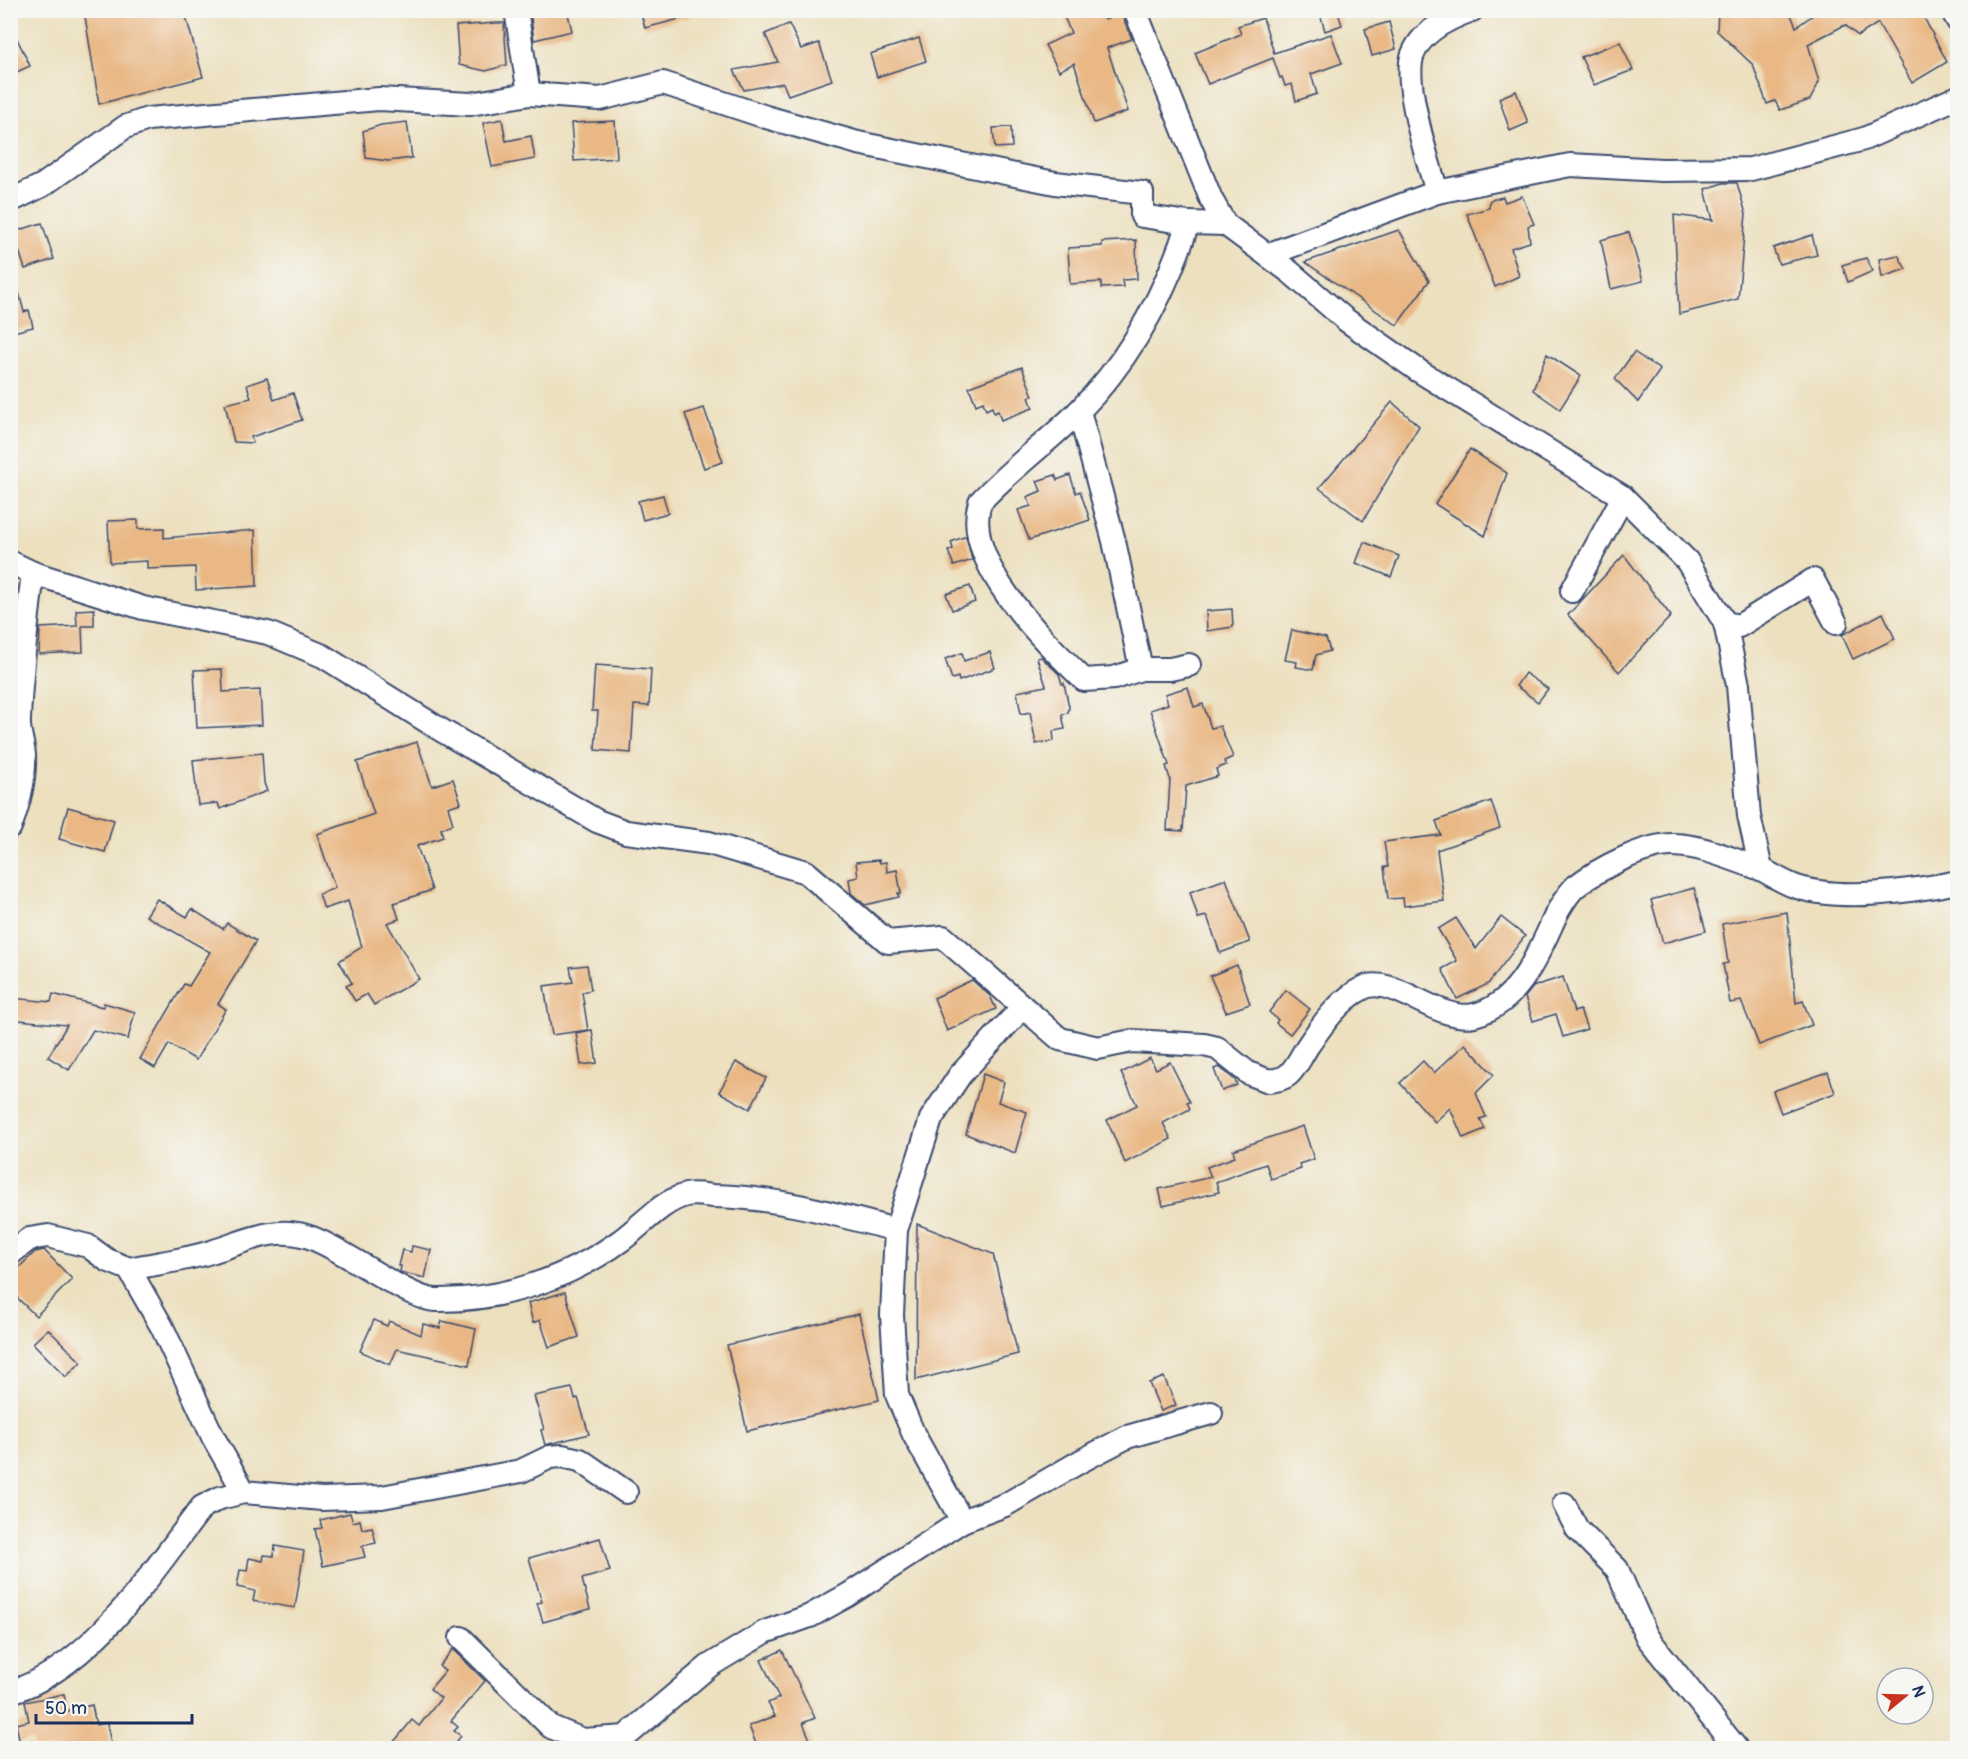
<svg xmlns="http://www.w3.org/2000/svg" width="1968" height="1759" font-family="Pangolin,sans-serif">
<rect width="100%" height="100%" fill="#f6f6f2"/>
<filter id="ink" filterUnits="userSpaceOnUse"><feTurbulence type="fractalNoise" baseFrequency=".0167" numOctaves="2"/><feDisplacementMap in="SourceGraphic" scale="12" xChannelSelector="R" yChannelSelector="G"/><feConvolveMatrix kernelMatrix="1 2 1 2 8 2 1 2 1" color-interpolation-filters="sRGB"/></filter>
<filter id="wash" filterUnits="userSpaceOnUse"><feTurbulence type="fractalNoise" baseFrequency=".008" numOctaves="4" result="noise"/><feDisplacementMap in="SourceGraphic" scale="24" xChannelSelector="R" yChannelSelector="G"/><feGaussianBlur stdDeviation="1.35" result="paint"/><feColorMatrix in="noise" values="0 0 0 0 0 0 0 0 0 0 0 0 0 0 0 0 0 1.4 0 .05"/><feComposite in="paint" operator="in"/></filter>
<g filter="url(#wash)">
<rect width="100%" height="100%" fill="#ece0bf"/>
<g id="blocks">
<!-- building -->
<g fill="#e9b885">
<path d="M84,10H184L203,77L99,104Z"/>
<path d="M530,10H567L572,31L534,40Z"/>
<path d="M640,10H690L691,16L645,28Z"/>
<path d="M1061,10H1100L1105,19L1121,13L1132,39L1107,48L1128,111L1094,123L1074,63L1059,71L1045,45L1071,33Z"/>
<path d="M1319,10H1337L1342,25L1325,31Z"/>
<path d="M1718,10H1789L1796,27L1820,10H1920L1947,62L1912,83L1878,23L1858,36L1845,25L1808,44L1819,82L1810,100L1780,110L1775,101L1767,104L1753,65L1717,31Z"/>
<path d="M1263,18L1274,53L1331,34L1342,63L1311,74L1317,94L1296,101L1292,84L1285,86L1282,77L1280,78L1273,58L1208,84L1195,53L1241,34L1238,26Z"/>
<path d="M1389,22L1396,49L1372,56L1365,29Z"/>
<path d="M496,23H504L507,65L486,71L459,65L456,26Z"/>
<path d="M10,24L30,66L10,75Z"/>
<path d="M789,24L801,49L819,43L832,80L788,95L783,83L744,90L734,70L778,62L765,34Z"/>
<path d="M919,38L926,61L877,77L870,54Z"/>
<path d="M1620,42L1633,70L1594,85L1581,57Z"/>
<path d="M1516,91L1528,123L1510,131L1499,98Z"/>
<path d="M502,119L506,141L531,136L535,159L492,167L483,123Z"/>
<path d="M615,121L617,158L574,161L571,123Z"/>
<path d="M407,122L412,158L388,161L366,158L363,131L381,125Z"/>
<path d="M1011,127L1012,147L995,148L993,128Z"/>
<path d="M1723,183H1737L1746,214L1738,299L1679,314L1674,215L1713,220L1705,189Z"/>
<path d="M1522,196L1534,224L1528,226L1530,242L1511,248L1519,276L1495,287L1467,214L1489,208L1490,200L1503,197L1505,202Z"/>
<path d="M42,223L54,259L25,269L13,232Z"/>
<path d="M1399,230L1429,281L1397,325L1305,262Z"/>
<path d="M1629,232L1643,281L1611,289L1601,240Z"/>
<path d="M1812,235L1817,255L1779,264L1773,248Z"/>
<path d="M1136,240L1137,279L1122,280L1123,287L1101,288V282L1070,284L1068,248L1102,246V242Z"/>
<path d="M1898,255L1906,269L1882,277L1879,259Z"/>
<path d="M1866,258L1873,271L1848,282L1842,265Z"/>
<path d="M16,281L24,312L29,310L33,327L10,333V282Z"/>
<path d="M1634,352L1660,370L1638,402L1615,379Z"/>
<path d="M1547,354L1581,376L1560,409L1533,390Z"/>
<path d="M1022,367L1033,396L1029,397L1033,408L1001,420L998,411L994,413L992,407L986,410L983,402L976,405L969,387Z"/>
<path d="M267,378L274,400L293,393L302,420L251,437L253,443L234,442L225,404L251,398L247,385Z"/>
<path d="M1392,402L1419,426L1363,521L1319,488Z"/>
<path d="M704,408L723,462L704,468L685,414Z"/>
<path d="M1470,449L1507,473L1485,536L1435,504Z"/>
<path d="M1055,475L1057,480L1070,475L1076,493L1080,491L1090,520L1029,540L1018,510L1031,506L1027,497L1041,491L1037,481Z"/>
<path d="M663,495L668,513L643,520L638,501Z"/>
<path d="M138,520V529L164,528V538L255,530L257,586L196,590L195,567L147,569V561L110,563L108,521Z"/>
<path d="M966,536L972,560L954,566L948,551L953,549L951,542Z"/>
<path d="M1364,542L1399,556L1391,577L1356,563Z"/>
<path d="M1624,555L1671,616L1619,672L1568,615Z"/>
<path d="M970,586L975,602L952,610L946,594Z"/>
<path d="M94,609V626H82L83,652L39,654L40,628L77,626L76,610Z"/>
<path d="M1232,609L1233,627L1207,631L1206,611Z"/>
<path d="M1883,613L1895,639L1853,659L1842,635Z"/>
<path d="M1292,630L1326,638L1330,651L1316,655L1313,670L1296,667L1297,662L1285,660Z"/>
<path d="M990,652L995,668L959,681L958,677L952,679L945,659L962,653L964,661Z"/>
<path d="M1041,657L1059,674L1062,684L1064,683L1069,707L1068,713L1062,714L1065,729L1053,731L1054,741L1036,744L1030,712L1021,714L1017,692L1046,686L1037,658Z"/>
<path d="M595,665L651,669L649,706L634,705L631,753L595,750L598,711H592Z"/>
<path d="M222,669L223,692L260,690L262,725L197,728L194,670Z"/>
<path d="M1525,673L1548,689L1538,702L1516,686Z"/>
<path d="M1188,687L1194,707L1203,704L1211,728L1220,726L1233,757L1224,761L1226,765L1216,769L1218,776L1186,786L1183,831L1167,830L1170,779L1166,766L1169,765L1150,710L1168,704L1165,694Z"/>
<path d="M417,742L432,786L453,779L461,803L448,807L453,824L441,829L443,837L417,846L432,890L394,903L399,919L387,923L419,979L374,1005L367,994L355,1001L346,986L352,983L339,961L362,947L348,901L324,909L319,894L335,888L317,834L374,814L357,762Z"/>
<path d="M262,753L264,783L267,791L220,809L218,803L198,805L193,760Z"/>
<path d="M1491,801L1500,828L1437,850L1444,901L1404,906L1403,898L1388,899L1384,867H1388L1384,842L1441,835L1436,821Z"/>
<path d="M68,807L114,820L105,852L59,839Z"/>
<path d="M879,860L880,863L886,862L887,872L897,870L901,893H898L899,897L865,905L851,893L849,879L858,877L856,862Z"/>
<path d="M1226,879L1250,942L1220,953L1207,916L1198,918L1190,892Z"/>
<path d="M1694,888L1706,931L1663,943L1651,900Z"/>
<path d="M157,899L187,917L192,909L223,929L227,923L256,941L218,1004L226,1009L196,1060L169,1044L155,1068L140,1059L184,984L189,986L210,952L146,916Z"/>
<path d="M1787,912L1796,1003L1803,1001L1812,1025L1759,1045L1741,1001L1730,1003L1723,964L1728,963L1722,924Z"/>
<path d="M1501,917L1525,936L1488,984L1457,999L1442,969L1457,961L1438,929L1456,918L1476,949Z"/>
<path d="M587,965L591,990L582,992L588,1030L552,1035L544,986L573,982L570,967Z"/>
<path d="M1237,965L1250,1004L1226,1012L1210,976Z"/>
<path d="M1563,977L1574,1012L1580,1010L1587,1029L1563,1037L1556,1014L1533,1021L1525,997L1534,986Z"/>
<path d="M972,980L990,996L996,1009L947,1031L934,998Z"/>
<path d="M1286,990L1310,1009L1290,1034L1276,1023L1278,1020L1269,1012Z"/>
<path d="M53,994L103,1007L104,1003L135,1012L128,1039L93,1030L69,1070L48,1057L67,1025L10,1019L12,998L51,1002Z"/>
<path d="M592,1030L597,1063L581,1065L576,1033Z"/>
<path d="M1465,1044L1494,1075L1476,1093L1486,1117L1480,1119L1485,1129L1463,1138L1450,1108L1435,1122L1400,1083L1423,1061L1434,1073Z"/>
<path d="M1150,1058L1156,1069L1170,1062L1190,1102H1187L1190,1109L1163,1123L1171,1139L1125,1163L1107,1120L1137,1105L1121,1073Z"/>
<path d="M736,1062L766,1078L750,1109L719,1092Z"/>
<path d="M1219,1067L1235,1080L1237,1085L1222,1091L1214,1069Z"/>
<path d="M1828,1072L1835,1093L1781,1113L1773,1091Z"/>
<path d="M983,1074L1004,1082L998,1102L1027,1112L1015,1153L966,1134Z"/>
<path d="M1303,1126L1314,1159L1299,1164L1301,1169L1271,1179L1266,1164L1216,1182L1219,1192L1163,1206L1159,1189L1211,1177L1207,1167L1235,1157L1233,1150Z"/>
<path d="M917,1224L993,1254L1018,1354L916,1380Z"/>
<path d="M412,1246L431,1250L425,1278L400,1272L401,1266H398L402,1250L411,1252Z"/>
<path d="M44,1250L72,1279L36,1316L10,1291V1276L35,1252Z"/>
<path d="M565,1292L579,1337L549,1347L540,1320L533,1323L528,1303Z"/>
<path d="M859,1314L879,1400L747,1431L727,1345Z"/>
<path d="M374,1320L387,1326L389,1321L421,1335L423,1324L440,1328L442,1321L476,1329L469,1365L397,1349L390,1365L360,1351Z"/>
<path d="M48,1329L81,1362L66,1377L33,1343Z"/>
<path d="M1164,1377L1176,1405L1161,1411L1149,1383Z"/>
<path d="M572,1388L575,1399L578,1398L589,1434L545,1445L541,1430L544,1429L534,1396Z"/>
<path d="M350,1513L353,1522L360,1520L362,1529L372,1527L376,1543L362,1546L365,1557L323,1566L315,1529L322,1528L320,1520Z"/>
<path d="M600,1538L610,1571L582,1579L590,1609L543,1622L537,1603L542,1602L529,1558Z"/>
<path d="M275,1546L304,1551L295,1608L253,1601L255,1591L237,1587L240,1570L247,1571L249,1558L263,1561L264,1555L274,1556Z"/>
<path d="M453,1649L485,1681L451,1721L458,1727L454,1731L461,1736L451,1749H388L412,1720L419,1726L441,1698L430,1689L445,1671L439,1666Z"/>
<path d="M782,1650L815,1718L803,1723L814,1749H758L749,1726L775,1716L768,1703L779,1698L761,1660Z"/>
<path d="M64,1694L67,1711L92,1705L96,1725L107,1723L112,1749H34L32,1740L20,1743L16,1724L29,1721L25,1702Z"/>
</g>
</g>
</g>
<g filter="url(#ink)">
<use href="#blocks" fill-opacity="0" stroke="#3a4a6d" stroke-width="1.5"/>
<g fill="none" stroke-linecap="round" stroke-linejoin="round">
<defs>
<g id="minor">
<path d="M516,10L529,94"/>
<path d="M1135,10L1211,199L1225,224L1290,272L1346,320L1419,371L1623,497L1687,561L1725,623L1738,685L1749,816L1761,869C1772,875 1783,882 1794,886C1838,902 1913,891 1958,882"/>
<path d="M1952,10L1958,21"/>
<path d="M1437,192C1428,162 1404,86 1412,57C1420,31 1449,18 1472,10"/>
<path d="M10,201L43,185L125,127L148,119L379,99L470,104L529,94L600,99L663,83L766,117L858,143L1055,183L1142,193V216L1188,223L1225,224"/>
<path d="M1188,223C1166,292 1130,360 1078,412C1047,443 1010,469 980,502C961,562 1044,641 1084,680L1114,678L1141,669H1170L1189,665"/>
<path d="M1267,255L1437,192L1570,165L1662,170L1751,169L1864,139L1958,97"/>
<path d="M1079,411L1114,541L1141,669"/>
<path d="M10,562L33,573L143,608L268,633L323,656L441,730L597,821L626,832L709,843L806,872L888,942L943,937L1060,1039L1098,1048L1132,1041L1204,1045L1217,1048L1248,1073L1269,1081C1276,1080 1285,1079 1290,1073C1297,1066 1302,1055 1307,1047C1321,1026 1340,999 1363,988C1391,973 1439,1023 1474,1015C1519,1004 1538,954 1555,917C1559,908 1568,894 1575,887C1598,869 1645,844 1674,845C1704,846 1733,860 1761,869"/>
<path d="M1572,591L1623,497"/>
<path d="M1725,623L1739,626L1813,580L1836,623"/>
<path d="M10,827C18,806 25,778 24,755C23,743 18,731 19,719C21,670 27,621 33,573"/>
<path d="M10,1254L29,1239L48,1236L88,1246L107,1260L129,1269L162,1327L213,1437L244,1492L322,1499L382,1497L521,1471L550,1457L562,1456L580,1460L626,1492"/>
<path d="M129,1269C157,1263 187,1260 214,1251C244,1242 273,1226 306,1236C341,1246 408,1300 436,1300C502,1301 570,1278 623,1239C642,1225 662,1201 686,1195C694,1193 705,1195 713,1196C776,1197 835,1214 896,1230"/>
<path d="M1564,1504L1577,1529L1617,1569L1647,1637L1736,1748"/>
<path d="M962,1521L1005,1505L1081,1461L1127,1437L1211,1413"/>
<path d="M461,1638L551,1727L583,1740L625,1737L709,1666L765,1632L810,1616L848,1595L962,1521L914,1435L897,1395L892,1315L896,1230L931,1119L960,1075L1023,1007"/>
<path d="M10,1692C91,1669 153,1570 202,1507L220,1498L244,1492"/>
</g>
</defs>
<!-- minor casing -->
<use href="#minor" stroke="#3a4a6d" stroke-width="26"/>
<!-- minor -->
<use href="#minor" stroke="#fff" stroke-width="22"/>
</g>
</g>
<!-- margin -->
<rect width="1968" height="1759" fill="none" stroke="#f6f6f2" stroke-width="36"/>
<!-- north arrow -->
<g transform="translate(1905 1696) rotate(71)"><circle r="28" fill="#f6f6f2" stroke="#9ea6b7" stroke-width="1.5"/>
<path d="M0-4.5L10 22L0 15L-10 22Z" fill="#c8321e"/>
<text y="-9" font-size="16" font-weight="bold" text-anchor="middle" fill="#1b2f5e">N</text>
</g>
<!-- scale -->
<path d="M36 1714v9h156v-9" fill="none" stroke="#1b2f5e" stroke-width="3"/>
<text x="45" y="1714" font-size="18" fill="#1b2f5e" stroke="#f6f6f2" stroke-width="4.5" paint-order="stroke">50 m</text>
</svg>
